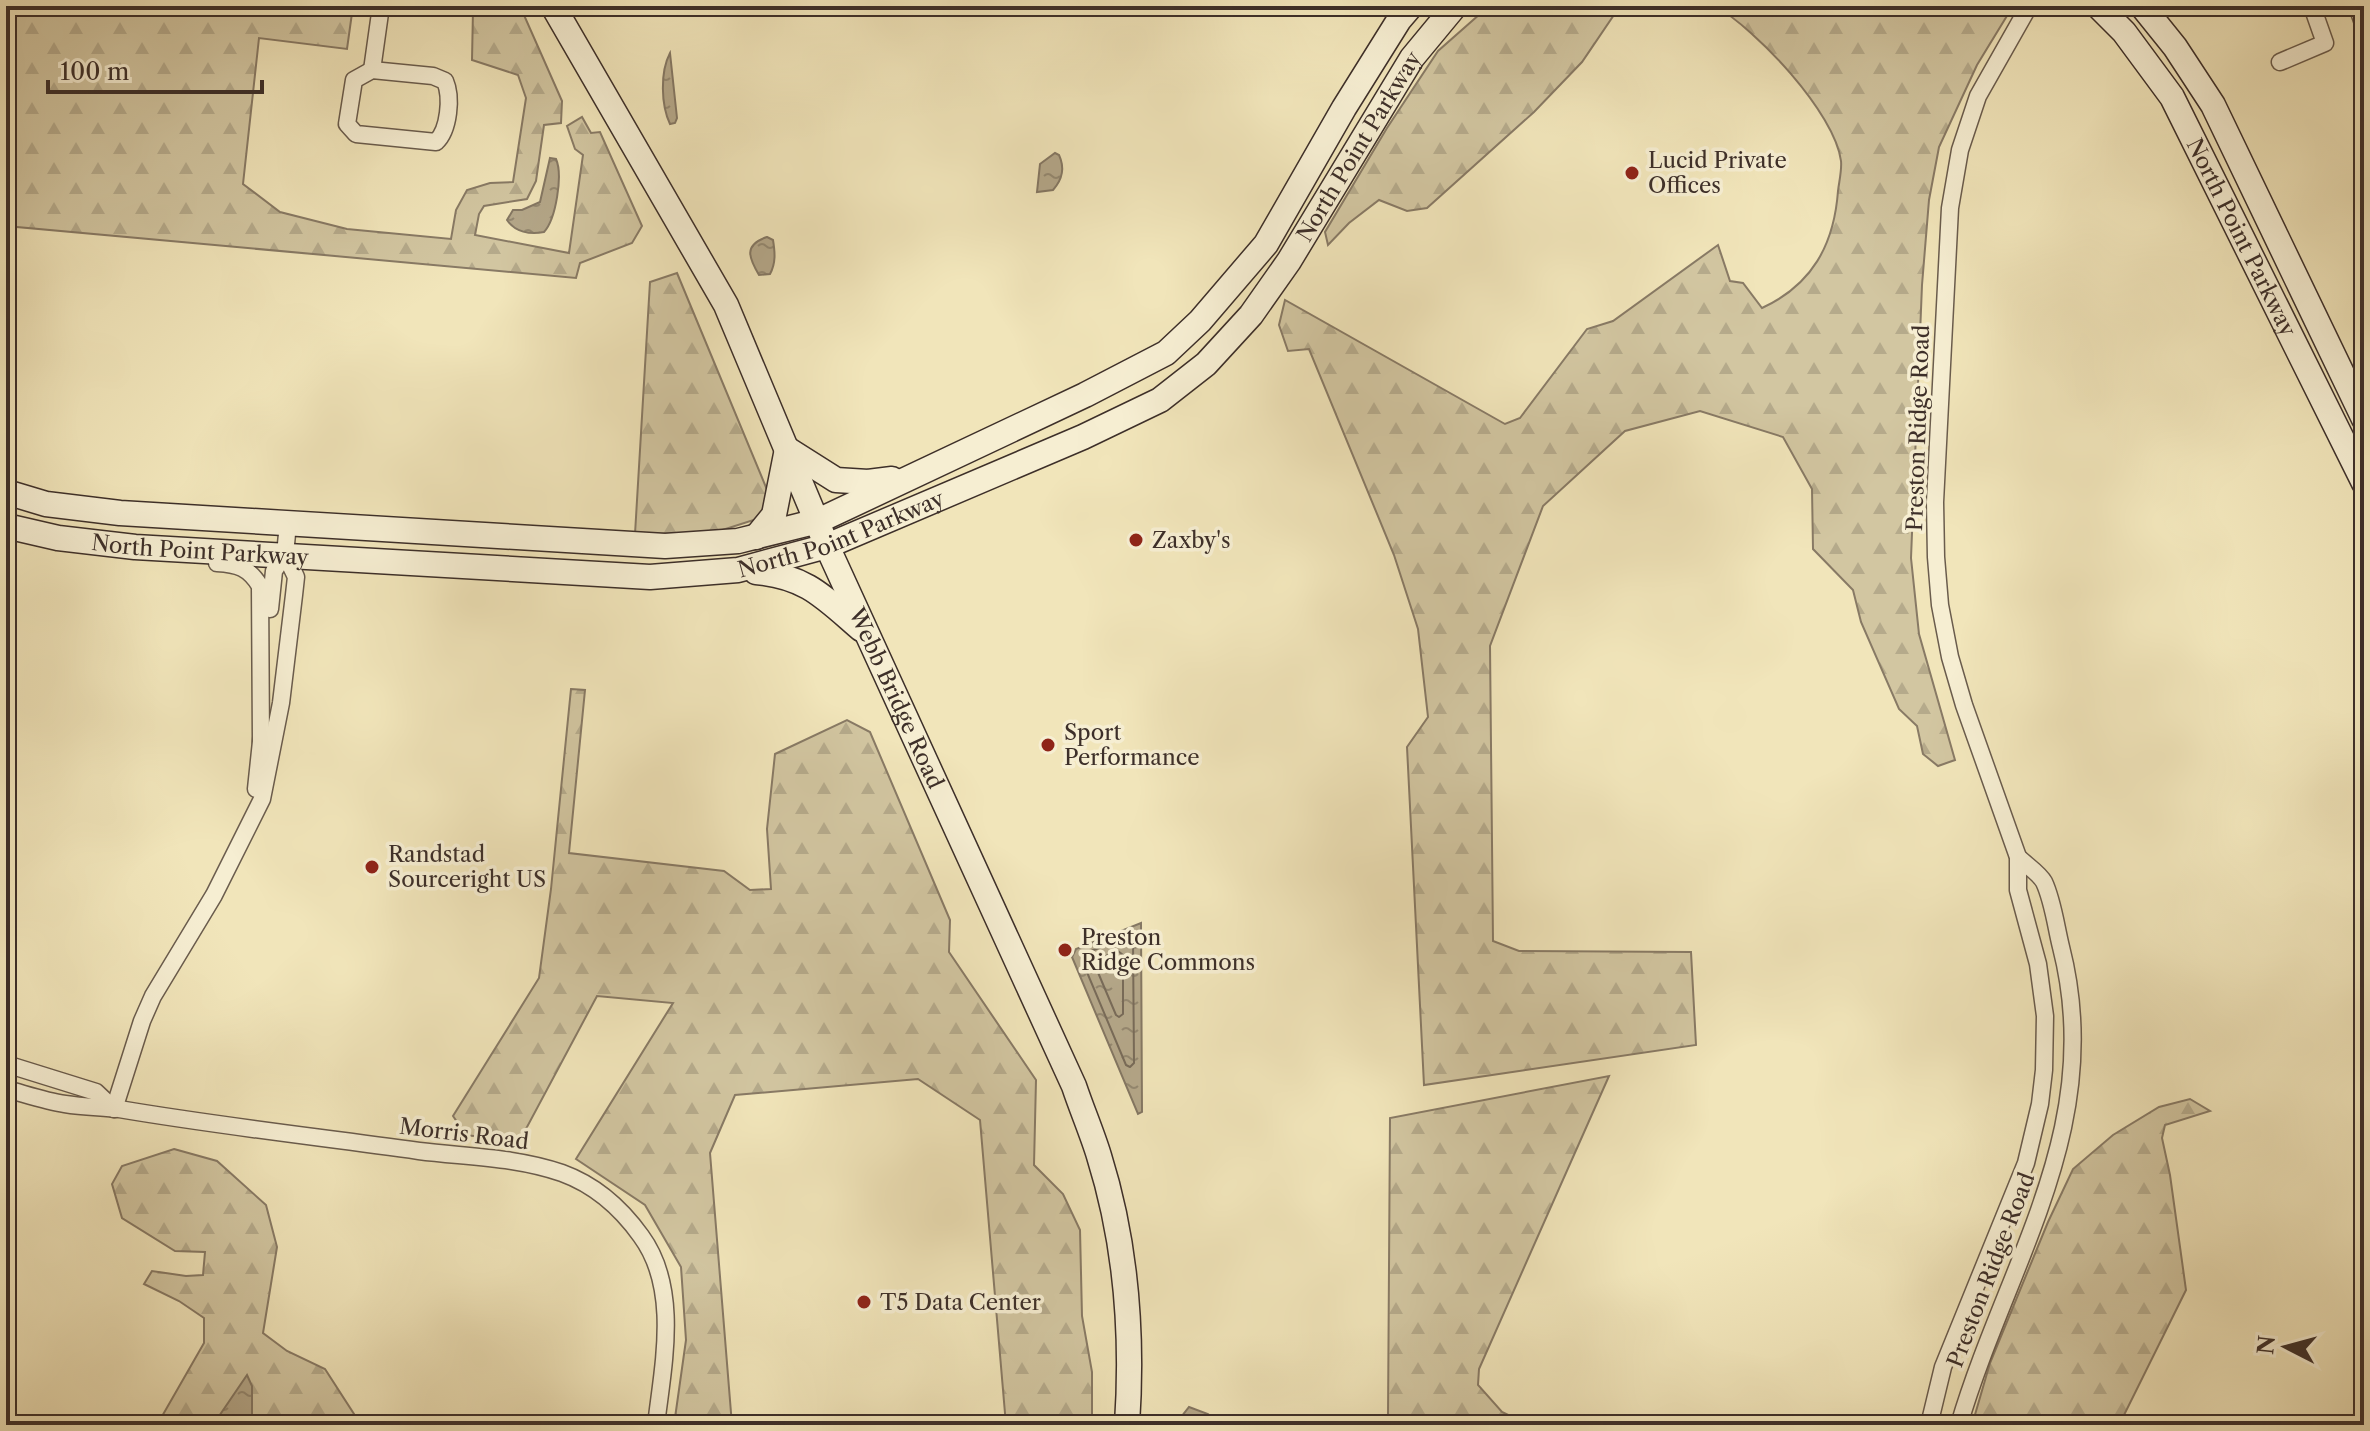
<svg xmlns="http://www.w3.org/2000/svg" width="2370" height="1431" font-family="'Libre Caslon Text',serif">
<defs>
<pattern id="forest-firs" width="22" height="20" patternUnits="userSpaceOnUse" patternTransform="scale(2)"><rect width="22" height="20" fill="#d2c6a1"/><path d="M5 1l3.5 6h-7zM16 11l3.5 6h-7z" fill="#b5aa8b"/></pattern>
<pattern id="water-ripples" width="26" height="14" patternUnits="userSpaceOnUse" patternTransform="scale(2)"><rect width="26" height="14" fill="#b4a789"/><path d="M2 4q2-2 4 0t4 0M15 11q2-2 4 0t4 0" fill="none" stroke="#948870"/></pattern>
</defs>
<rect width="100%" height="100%" fill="#f1e5ba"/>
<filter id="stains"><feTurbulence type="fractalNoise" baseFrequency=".0025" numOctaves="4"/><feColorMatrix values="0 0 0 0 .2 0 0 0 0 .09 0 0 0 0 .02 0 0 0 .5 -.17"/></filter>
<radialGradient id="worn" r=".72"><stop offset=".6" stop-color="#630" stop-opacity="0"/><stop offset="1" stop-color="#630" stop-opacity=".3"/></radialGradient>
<!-- forest -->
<g fill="url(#forest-firs)" stroke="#887a65" stroke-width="2">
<path d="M6,6H353L347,49L259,38L243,184L280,212L347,229L451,239L456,210L467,190L490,183L513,182L526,98L518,75L472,60L473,10L477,6H520L562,101L561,123L544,125L536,181L527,199L484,206L479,214L475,235L569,253L583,155L575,149L567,126L582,117L591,133L600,132L642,226L632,243L580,263L576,278L6,226Z"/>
<path d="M1489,6H1620L1582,62L1534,112L1427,208L1407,211L1379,200L1349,223L1328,245L1325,232L1387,128L1438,51Z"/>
<path d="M1715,6H2013L1977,65L1939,147L1929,200L1922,285L1911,558L1919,634L1955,760L1938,766L1923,754L1917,726L1899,709L1861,622L1853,590L1813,549L1812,489L1783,437L1700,411L1625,431L1543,506L1490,646L1493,941L1519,951L1691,952L1696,1045L1424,1085L1407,747L1428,717L1418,629L1394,555L1309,349L1288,351L1279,325L1285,300L1505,424L1520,418L1587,329L1613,321L1718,245L1730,281L1743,283L1762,308C1812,285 1834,245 1838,191C1839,182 1842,170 1841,161C1835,113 1756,29 1715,6Z"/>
<path d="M677,273L768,492L760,518L713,533L635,534L650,282Z"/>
<path d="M571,689L585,690L569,853L724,871L750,890L771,889L767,829L775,754L847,720L870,732L950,920L949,952L1036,1080L1034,1165L1063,1194L1080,1230L1082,1316L1092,1372V1425H1006L980,1120L918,1079L735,1095L710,1153L732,1425H674L686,1340L681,1267L645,1205L576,1159L673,1003L597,996L519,1142L466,1135L453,1116L539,978L551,889Z"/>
<path d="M1609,1076L1479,1369L1478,1385L1502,1412L1529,1425H1384L1388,1417L1390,1118Z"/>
<path d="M2190,1099L2210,1111L2165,1125L2162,1138L2170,1175L2186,1290L2124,1415L2127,1425H1972L1990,1363L2048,1222L2073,1169L2113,1135L2159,1107Z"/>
<path d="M174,1149L217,1161L266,1205L277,1247L263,1333L287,1351L325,1369L354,1414L351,1425H157L204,1343V1318L179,1301L144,1284L152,1271L186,1276L203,1275L205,1252L175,1251L122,1218L112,1184L122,1166Z"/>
</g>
<!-- water -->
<g fill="url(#water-ripples)" stroke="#847763" stroke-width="2">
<path d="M670,53L677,118L675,123L670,124C661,105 660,72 670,53Z"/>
<path d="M1055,153L1059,155C1065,168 1062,180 1053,190L1037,192L1040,164Z"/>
<path d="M550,158L556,159C563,175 556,219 544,232C530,235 515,232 507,220L513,210H522L540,202Z"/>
<path d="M767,237L773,240C775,252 776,263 770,274L759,275C749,258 743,245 767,237Z"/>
<path d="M1141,923L1142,1112L1138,1114L1072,957L1076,949Z"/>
<path d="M247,1375L252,1386V1425H213Z"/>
<path d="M1189,1407L1208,1414L1219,1425H1181L1182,1416Z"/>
</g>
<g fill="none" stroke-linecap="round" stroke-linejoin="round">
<!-- shore -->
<g stroke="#786b59" stroke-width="2">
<path d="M1128,937L1133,940L1134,1063L1130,1067L1126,1065L1081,958L1083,954Z"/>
<path d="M1118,951L1123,955V1014L1119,1017L1116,1015L1094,963L1096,960Z"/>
</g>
<defs>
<g id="street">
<path d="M2357,6L2364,26"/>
<path d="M2280,62L2325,43L2313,9L2321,6"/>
<path d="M372,70L433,76L445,81C452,97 449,130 436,142L356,134L347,124L354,80Z"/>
<path d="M372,70L381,6"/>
<path d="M217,563C238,564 249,568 260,586L261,743"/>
<path d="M270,609L274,571L285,554L288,524"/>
<path d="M256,789L262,732"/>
<path d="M6,1064L96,1092L114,1109"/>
<path d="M6,1089C25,1094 45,1101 65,1104C83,1107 101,1107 119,1109C219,1126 319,1137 419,1151C467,1157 516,1157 562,1173C595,1185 621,1208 641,1236C680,1289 663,1365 656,1425"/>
<path d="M114,1109L142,1021L153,996L214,895L262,799L281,703L294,595L296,577L285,554"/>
<path d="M1929,1425L1943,1367L2026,1163L2040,1104L2044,1070L2045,1016L2038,964L2018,890V857L1964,705L1950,657L1940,605L1936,557L1935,502L1950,208L1960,150L1978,96L2029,6"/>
<path d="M1959,1425C2007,1262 2107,1126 2061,947C2056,927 2053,901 2044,882C2039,873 2026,865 2018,857"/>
</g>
<g id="secondary">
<path id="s1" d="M553,6L726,305L827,546L1074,1086C1082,1110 1092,1133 1099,1156C1126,1242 1133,1336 1127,1425"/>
<path id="s2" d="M2098,6L2124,32L2172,97L2364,483"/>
<path d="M2142,6L2175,47L2213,105L2364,419"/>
<path d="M787,449L836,480L868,482L892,479"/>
<path d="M6,492L46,504L120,513L665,546L738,541L818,521L1085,395L1166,353L1200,321L1266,244L1344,108L1399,20L1411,6"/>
<path id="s3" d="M6,526L58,538L135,547L650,577L738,570L827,546L1083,437L1160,400L1206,364L1251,315L1289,261L1412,58L1455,6"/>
<path d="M756,537L774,515L787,449"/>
<path d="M756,572C806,576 825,598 861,629"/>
</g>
</defs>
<!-- street casing -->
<use href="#street" stroke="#6a5c4d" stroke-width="19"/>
<!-- secondary casing -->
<use href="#secondary" stroke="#3d2f29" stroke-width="27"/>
<!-- street -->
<use href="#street" stroke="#f6eed2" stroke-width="16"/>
<!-- secondary -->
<use href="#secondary" stroke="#f6eed2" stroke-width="24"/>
</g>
<!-- markers -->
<g fill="#8f2418" stroke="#f6eed2" stroke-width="3">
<circle cx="1632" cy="173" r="8"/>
<circle cx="1136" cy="540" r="8"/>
<circle cx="1048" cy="745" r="8"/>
<circle cx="372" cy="867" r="8"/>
<circle cx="1065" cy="950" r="8"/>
<circle cx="864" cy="1302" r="8"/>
</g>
<g text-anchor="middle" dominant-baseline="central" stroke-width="7" stroke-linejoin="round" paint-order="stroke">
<!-- street labels -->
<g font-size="22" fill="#3d2f29" stroke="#f6eed2">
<text stroke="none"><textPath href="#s3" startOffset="1516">North Point Parkway</textPath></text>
<text stroke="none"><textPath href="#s2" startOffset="274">North Point Parkway</textPath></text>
<text transform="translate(1918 428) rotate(-88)">Preston Ridge Road</text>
<text stroke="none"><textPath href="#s3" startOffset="844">North Point Parkway</textPath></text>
<text stroke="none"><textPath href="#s3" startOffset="196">North Point Parkway</textPath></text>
<text stroke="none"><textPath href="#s1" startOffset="774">Webb Bridge Road</textPath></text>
<text transform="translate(464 1134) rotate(7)">Morris Road</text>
<text transform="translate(1991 1270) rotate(-69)">Preston Ridge Road</text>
</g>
<!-- poi labels -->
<g font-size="22" fill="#3d2f29" stroke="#f6eed2" text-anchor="start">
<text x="1648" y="160">Lucid Private<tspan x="1648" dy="25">Offices</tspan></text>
<text x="1152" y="540">Zaxby's</text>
<text x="1064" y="732">Sport<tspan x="1064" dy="25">Performance</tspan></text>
<text x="388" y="854">Randstad<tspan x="388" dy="25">Sourceright US</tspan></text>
<text x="1081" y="937">Preston<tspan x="1081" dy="25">Ridge Commons</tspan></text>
<text x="880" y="1302">T5 Data Center</text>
</g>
</g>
<!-- margin -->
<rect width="2370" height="1431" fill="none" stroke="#f1e5ba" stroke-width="32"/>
<rect x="8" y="8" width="2354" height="1415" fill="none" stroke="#3d2f29" stroke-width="4"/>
<rect x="16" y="16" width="2338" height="1399" fill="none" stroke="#3d2f29" stroke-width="2"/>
<!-- north arrow -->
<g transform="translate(2286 1347) rotate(276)" stroke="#f6eed2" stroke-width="6" paint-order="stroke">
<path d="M0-6L14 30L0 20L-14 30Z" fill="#3d2f29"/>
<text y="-12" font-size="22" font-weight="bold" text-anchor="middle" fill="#3d2f29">N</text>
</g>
<!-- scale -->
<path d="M48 80v12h214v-12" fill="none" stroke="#3d2f29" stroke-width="4"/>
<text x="60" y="80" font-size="24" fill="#3d2f29" stroke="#f6eed2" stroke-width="6" paint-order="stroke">100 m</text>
<rect width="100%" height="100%" filter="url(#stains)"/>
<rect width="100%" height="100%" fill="url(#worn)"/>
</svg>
